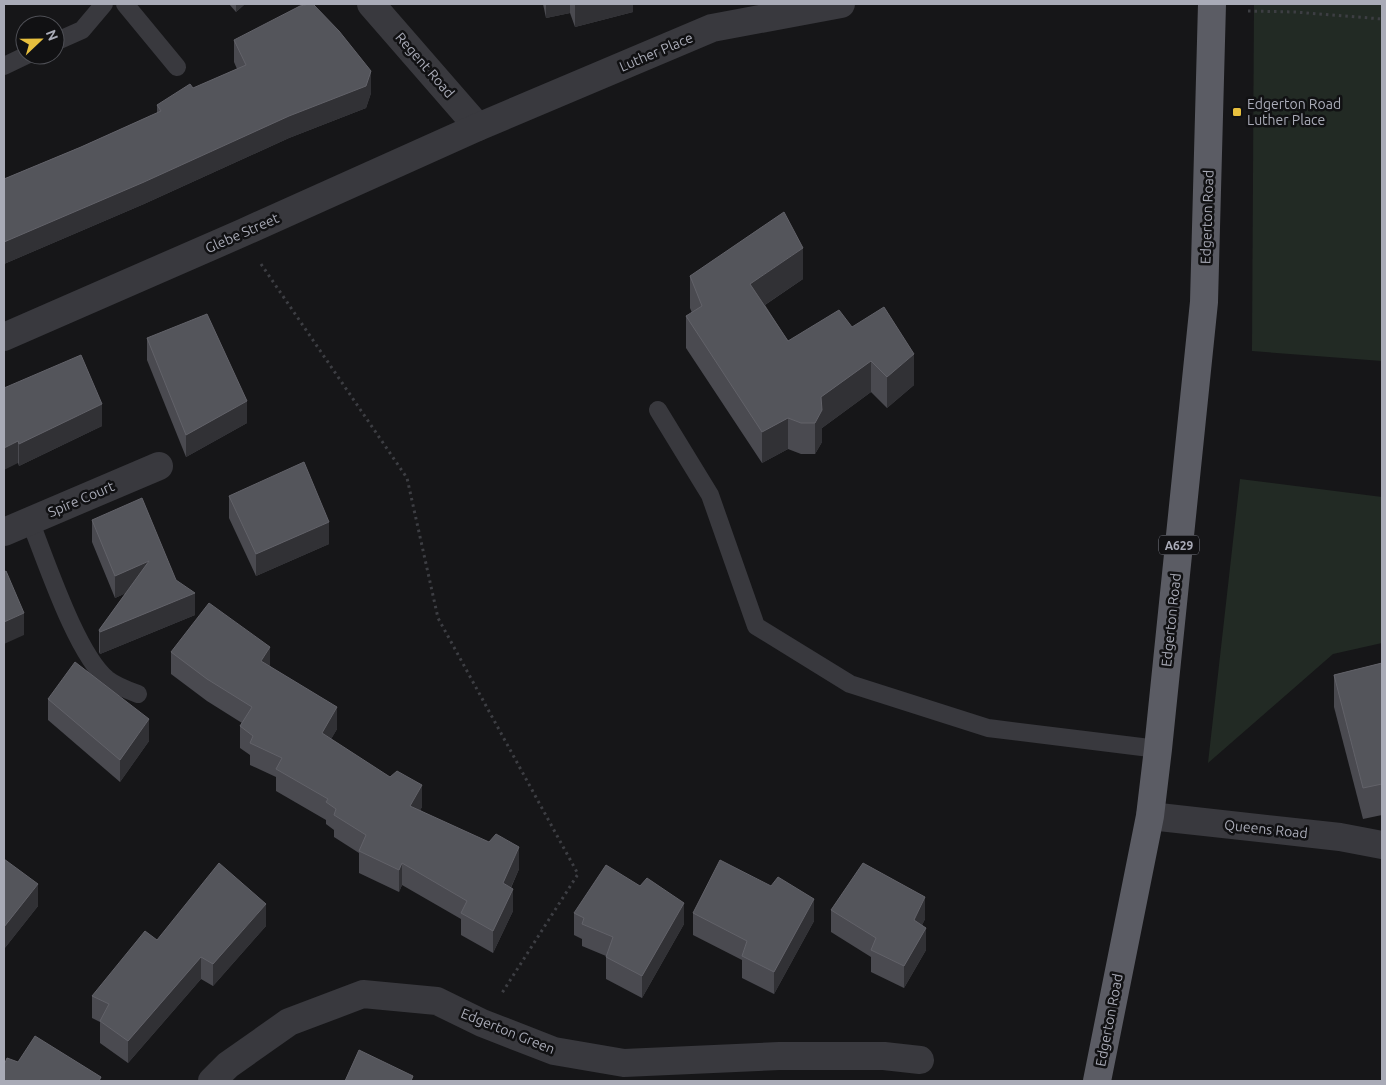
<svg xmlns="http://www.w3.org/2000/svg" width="1386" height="1085" font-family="Ubuntu,sans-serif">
<rect width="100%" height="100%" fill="#161618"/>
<!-- green -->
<g fill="#222a24">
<path d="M1254,4H1382V361L1252,351Z"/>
<path d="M1240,479L1382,497V643L1333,654L1208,763Z"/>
</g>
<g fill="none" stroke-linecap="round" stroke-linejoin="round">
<!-- path -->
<g stroke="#3d3e43" stroke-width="3" stroke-dasharray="2.5 4" stroke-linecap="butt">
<path d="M1248,11L1295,12L1382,19"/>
<path d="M261,264L407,478L438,618L578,874L502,993"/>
</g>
<!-- service -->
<g stroke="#39393e" stroke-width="18">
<path d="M125,4L177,67"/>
<path d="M55,42L82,30L104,4"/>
<path d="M4,66L27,55"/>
<path d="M658,410L710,495L756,626L850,684L988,728L1158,749"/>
<path d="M30,521C46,560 76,653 107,679C116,686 127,690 138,694"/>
</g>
<!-- minor -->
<g stroke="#39393e" stroke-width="28">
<path d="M371,4L478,127"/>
<path d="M4,337L242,233L478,127L712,28L841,4"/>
<path d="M4,532L159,466"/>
<path d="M1150,816L1340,837L1382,845"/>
<path d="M212,1081L228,1065L289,1022L363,994L437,1001L482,1023L554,1051L624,1063L779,1056H884L920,1060"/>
</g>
<!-- trunk -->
<path stroke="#5b5c64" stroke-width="28" d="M1097,1081L1150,816L1158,749L1204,302L1212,4"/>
</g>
<!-- wall -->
<g fill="#4a4a50">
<path d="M229,4H245L236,12Z"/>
<path d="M543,4H633V12L575,27L570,13L546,18Z"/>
<path d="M234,40L371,93L366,108L289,138L144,204L4,264V179L81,147L157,113V105L237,69L234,62Z"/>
<path d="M690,276L803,279L765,305L788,341L852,327L914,385L887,408L871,392L822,428V442L815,454H801L788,449L762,463L686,348V316L692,313L690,308Z"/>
<path d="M147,338L247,423L186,457L147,360Z"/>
<path d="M4,388L102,426L19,466L18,463Z"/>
<path d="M229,496L329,544L256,576L229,518Z"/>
<path d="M92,520L195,615L100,654L99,652V630L126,593L115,598L92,542Z"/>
<path d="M171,652L270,666L337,729L331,739L422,807L420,810L519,869L511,888L513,911L493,953L461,935V919L402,885L399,892L359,873V853L334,837V830L326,824V820L276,791V777L250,765V755L240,748V726L242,723L207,701L171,674Z"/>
<path d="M1382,663V815L1363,819L1334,707V675Z"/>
<path d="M48,699L149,741L120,782L48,720Z"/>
<path d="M4,859L38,906L4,949Z"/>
<path d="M831,910L925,919L922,925L926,950L904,988L871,972V957L831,932Z"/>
<path d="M574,913L684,924L642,998L606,979V956L582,946V939L574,935Z"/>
<path d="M693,913L814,921L774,994L742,978V960L693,935Z"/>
<path d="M266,926L213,986L201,979L128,1063L100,1043V1022L92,1018V996L157,940Z"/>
</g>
<!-- shaded-wall -->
<g fill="#313135">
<path d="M236,4H245L236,12Z"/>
<path d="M546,4H570V13L546,18Z"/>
<path d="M580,4H633V12L575,27V5Z"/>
<path d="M371,71V93L366,108L289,138L144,204L4,264V242Z"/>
<path d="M803,248V279L750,315V284Z"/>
<path d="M914,354V385L887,408V377Z"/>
<path d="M871,361V392L822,428V442L815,454V423L821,397Z"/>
<path d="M247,401V423L186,457V435Z"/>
<path d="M102,404V426L19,466V444Z"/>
<path d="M788,418V449L762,463V432Z"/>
<path d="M18,441V463L4,470V448Z"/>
<path d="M329,522V544L256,576V554Z"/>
<path d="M149,561V583L115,598V576Z"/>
<path d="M195,593V615L100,654V632Z"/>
<path d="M24,613V635L4,644V622Z"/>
<path d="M270,647V669L261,661Z"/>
<path d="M337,707V729L322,755V733Z"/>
<path d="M149,719V741L120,782V760Z"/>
<path d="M422,785V807L410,828V806Z"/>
<path d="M519,847V869L503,905V883Z"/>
<path d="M402,863V885L399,892V870Z"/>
<path d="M38,884V906L4,949V927Z"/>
<path d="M513,889V911L493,953V931Z"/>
<path d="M925,897V919L914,942V920Z"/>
<path d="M814,899V921L774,994V972Z"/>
<path d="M684,903V924L642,998V976Z"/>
<path d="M266,904V926L213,986V964Z"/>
<path d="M926,928V950L904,988V966Z"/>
<path d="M201,957V979L128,1063V1041Z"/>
</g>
<!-- building -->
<g fill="#54555b" stroke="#626269">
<path d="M309,4H313L339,31L371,71L366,86L289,116L144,182L4,242V179L81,147L161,111L157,105L190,84L193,88L246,65L234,40L300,6Z"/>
<path d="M784,212L803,248L750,284L788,341L839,310L852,327L884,307L914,354L887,377L871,361L821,397L822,410L815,423H801L788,418L762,432L686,316L702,306L690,276Z"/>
<path d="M207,314L247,401L186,435L147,338Z"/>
<path d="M81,355L102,404L19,444L18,441L4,448V388Z"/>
<path d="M304,462L329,522L256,554L229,496Z"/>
<path d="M142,498L176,580L195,593L100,632L99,630L149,561L115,576L92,520Z"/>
<path d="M6,571L24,613L4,622V572Z"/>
<path d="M209,603L270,647L261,661L337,707L322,733L390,777L397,771L422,785L410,806L489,842L496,834L519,847L503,883L513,889L493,931L461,913L467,901L402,863L399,870L359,851L366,835L334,815L336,809L326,802L328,799L276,769L282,758L250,743L253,736L240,726L252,707L207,679L171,652Z"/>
<path d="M75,662L149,719L120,760L48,699Z"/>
<path d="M1382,663V784L1363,788L1334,675Z"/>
<path d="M4,859L38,884L4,927Z"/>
<path d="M720,860L771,886L778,877L814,899L774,972L742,956L747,941L693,913Z"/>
<path d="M219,863L266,904L213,964L201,957L128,1041L100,1021L109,1004L92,996L145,931L157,940Z"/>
<path d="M863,863L925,897L914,920L926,928L904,966L871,950L876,938L831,910Z"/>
<path d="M606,865L640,886L647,878L684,903L642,976L606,957L613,937L582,924L584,918L574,913Z"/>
<path d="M35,1036L101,1077L99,1081H4V1065L7,1058L18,1062Z"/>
<path d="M359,1050L413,1076L411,1081H345Z"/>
</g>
<!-- markers -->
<rect fill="#e8c03e" stroke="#111113" stroke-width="2" x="1232" y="107" width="10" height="10" rx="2.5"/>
<g text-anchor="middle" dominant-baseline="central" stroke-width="5" stroke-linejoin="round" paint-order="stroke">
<!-- shield labels -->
<rect fill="#111113" stroke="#7b7d86" stroke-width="1" x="1159" y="535.5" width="40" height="19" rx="4"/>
<g font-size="12" font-weight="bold" fill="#a9abb7">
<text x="1179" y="545">A629</text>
</g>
<!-- street labels -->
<g font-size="14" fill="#a9abb7" stroke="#111113">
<text transform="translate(656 52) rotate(-23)">Luther Place</text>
<text transform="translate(425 65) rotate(49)">Regent Road</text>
<text transform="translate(1207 217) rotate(-88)">Edgerton Road</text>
<text transform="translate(242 233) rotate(-24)">Glebe Street</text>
<text transform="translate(81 499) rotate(-23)">Spire Court</text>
<text transform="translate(1171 620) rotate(-84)">Edgerton Road</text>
<text transform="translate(1266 829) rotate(6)">Queens Road</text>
<text transform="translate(1109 1020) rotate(-79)">Edgerton Road</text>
<text transform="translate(508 1031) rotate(22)">Edgerton Green</text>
</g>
<!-- poi labels -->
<g font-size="14" fill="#a9abb7" stroke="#111113" text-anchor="start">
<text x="1247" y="104">Edgerton Road<tspan x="1247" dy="16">Luther Place</tspan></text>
</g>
</g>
<!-- border -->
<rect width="1386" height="1085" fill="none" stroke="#a9abb7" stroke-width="10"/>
<!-- north arrow -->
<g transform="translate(40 40) rotate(68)"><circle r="24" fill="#111113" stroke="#4e4f55"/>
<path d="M0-4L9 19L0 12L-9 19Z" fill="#e8c03e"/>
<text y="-8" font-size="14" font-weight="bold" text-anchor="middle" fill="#a9abb7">N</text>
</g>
</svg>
